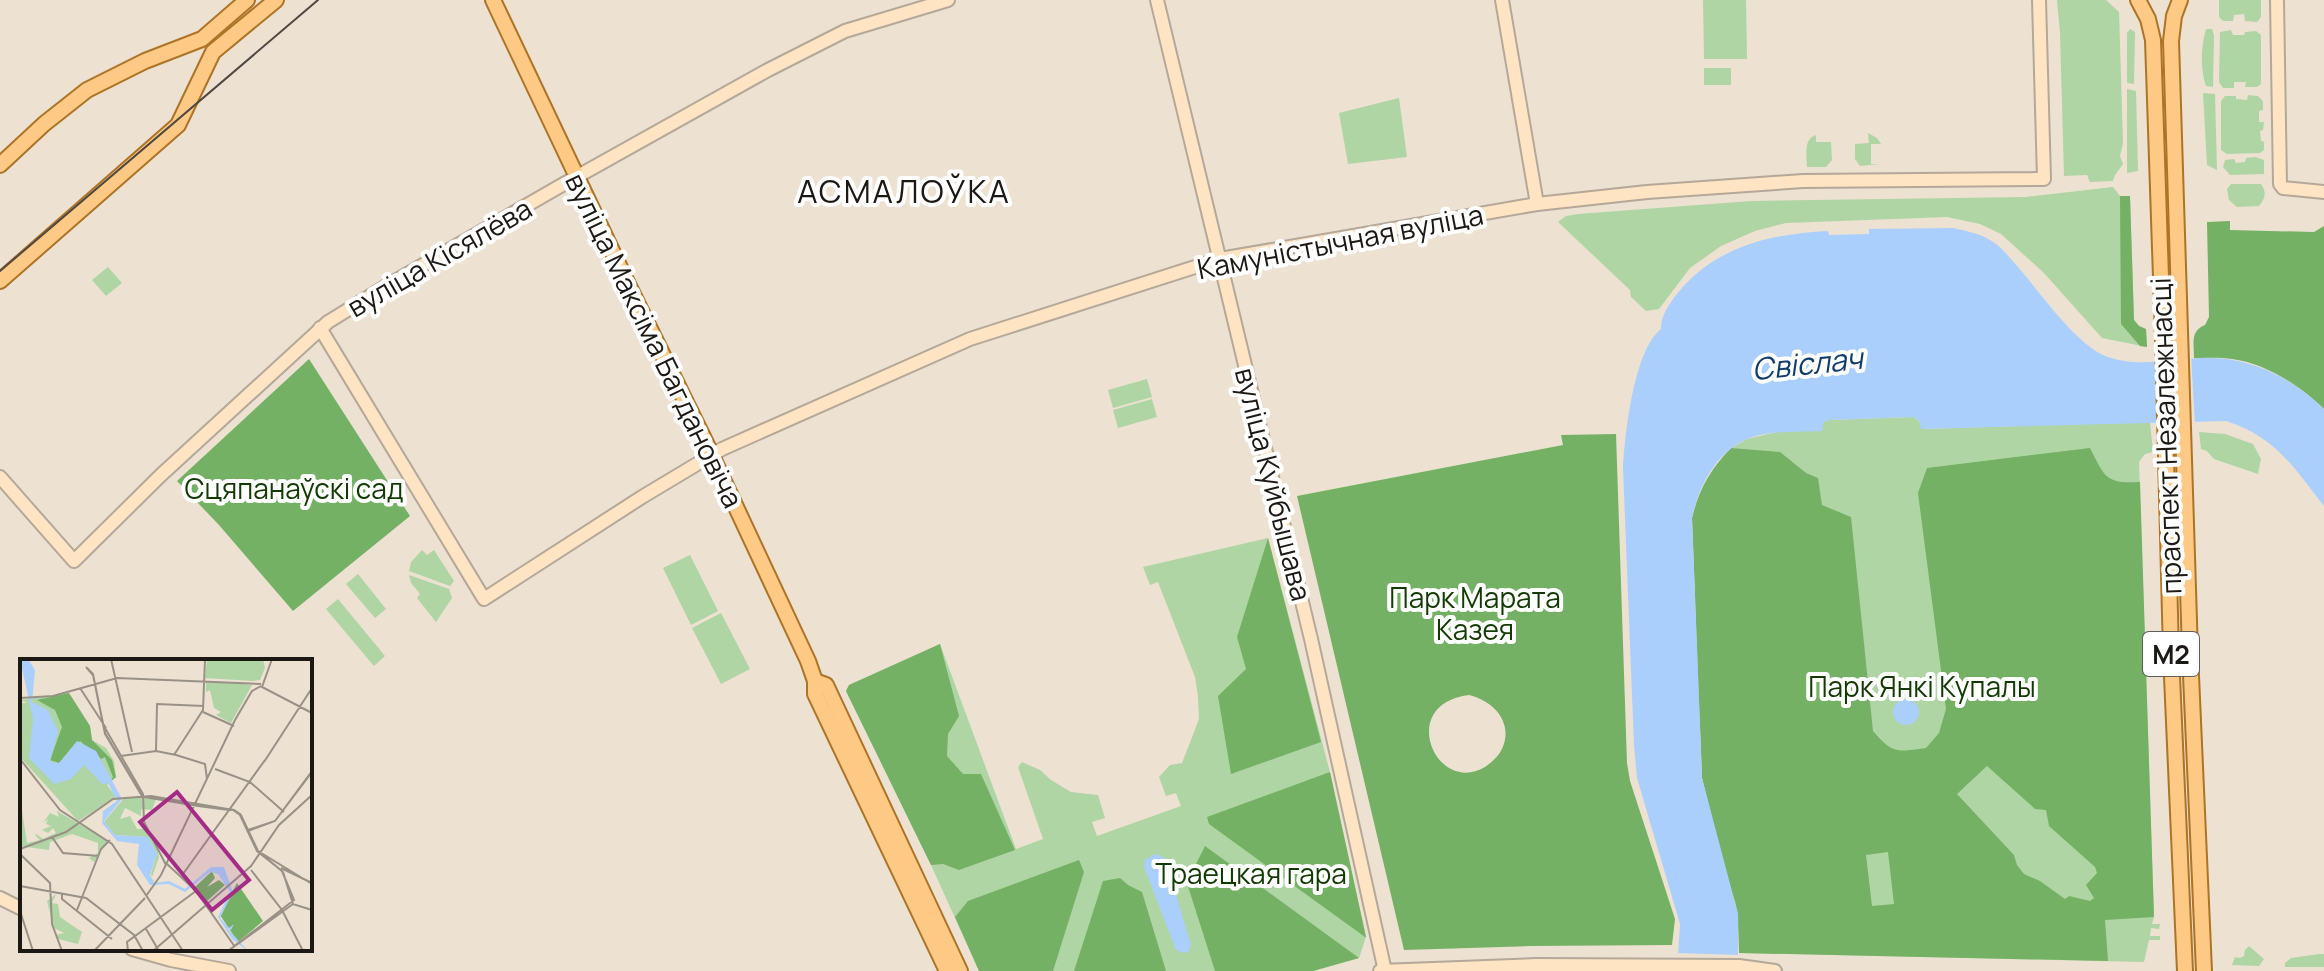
<svg xmlns="http://www.w3.org/2000/svg" width="2324" height="971" font-family="Manrope,sans-serif">
<rect width="100%" height="100%" fill="#ede1d2"/>
<!-- green -->
<g fill="#afd5a4">
<path d="M1703,0H1746L1747,59H1704Z"/>
<path d="M2057,0H2106L2119,12L2123,143L2120,156L2123,164L2115,175L2113,181L2090,182L2087,175L2064,176L2060,33Z"/>
<path d="M2219,0H2261V17L2257,22L2245,21L2244,14L2234,15L2233,21H2223L2219,17Z"/>
<path d="M2130,29L2135,32L2134,84L2127,83V33Z"/>
<path d="M2206,29H2212L2214,35L2213,87L2206,86C2200,70 2201,45 2206,29Z"/>
<path d="M2231,30L2233,35H2244L2245,32L2256,31L2261,35V84L2257,87H2245L2246,82H2234V88H2223L2219,82L2220,32Z"/>
<rect x="1704" y="68" width="27" height="17"/>
<path d="M2127,89L2136,91L2138,171L2127,173Z"/>
<path d="M2203,93L2215,94L2217,170L2207,165Z"/>
<path d="M2248,95L2258,96L2263,101V110L2259,111V122H2264L2263,130L2260,131L2261,141L2264,142V150L2260,153L2227,154L2221,150V101L2225,96H2236V99L2247,100Z"/>
<path d="M1399,98L1407,157L1348,164L1339,113Z"/>
<path d="M1868,133L1877,138L1881,144H1871V164H1880L1860,166L1855,159V144L1869,143Z"/>
<path d="M1816,135V142H1831L1832,160L1826,167H1807C1807,155 1803,139 1816,135Z"/>
<path d="M2255,157L2264,160V174L2230,175L2223,167L2225,160L2234,159L2236,163L2245,162L2246,158Z"/>
<path d="M2231,184H2261C2267,192 2265,199 2259,206L2237,207L2229,200L2227,189Z"/>
<path d="M2113,187L2120,196H2130L2134,320L2139,326L2146,329L2147,347L2102,338L2044,273L2001,234L1980,224L1947,217L1786,223L1755,231L1721,246L1690,268L1659,309L1646,311L1631,297L1630,290L1558,222L1566,216L1578,214L1751,201L2025,197Z"/>
<path d="M108,267L122,283L106,296L92,280Z"/>
<path d="M1147,379L1152,397L1113,408L1108,390Z"/>
<path d="M1152,399L1157,417L1118,428L1113,410Z"/>
<path d="M1913,417L1919,421L1922,429L2150,422L2153,452L2145,454L2139,462L2154,917L2152,924H2160L2159,929L2151,928L2150,936H2160V940H2149L2144,962L1739,953V934L1698,710L1694,549L1731,448L1747,439L1829,420Z"/>
<path d="M2199,432L2225,434L2253,444L2261,459L2258,474L2214,459L2207,451L2201,449Z"/>
<path d="M1268,538L1330,772L1366,937L1359,958L1313,971H979L931,865L846,691L849,685L940,644L1016,849L1043,839L1018,767L1022,762L1040,770L1051,780L1071,792L1098,795L1105,818L1092,822L1097,836L1181,806L1176,793L1166,796L1159,777L1170,765L1182,763L1199,719L1198,696L1195,677L1158,582L1150,585L1143,567Z"/>
<path d="M422,550L427,555L434,550L454,581L450,586L409,571L411,562Z"/>
<path d="M690,555L718,611L691,625L663,568Z"/>
<path d="M358,574L386,609L375,618L346,584Z"/>
<path d="M409,575L449,589L452,598L436,622L417,598L420,594L411,583Z"/>
<path d="M338,599L385,656L374,666L326,609Z"/>
<path d="M721,613L750,669L721,684L692,628Z"/>
<path d="M2249,946L2264,959L2259,966L2232,965L2235,957L2240,958L2244,956L2245,950Z"/>
<path d="M2319,954H2324V967H2285V963L2291,958Z"/>
</g>
<!-- forest -->
<g fill="#75b164" fill-rule="evenodd">
<path d="M2120,196H2130L2134,320L2139,326L2146,329L2147,347L2140,346L2121,324Z"/>
<path d="M2230,221V230L2314,232L2324,226V409C2300,386 2265,363 2232,359C2220,357 2207,358 2194,358C2194,343 2190,331 2205,325L2209,317L2207,222Z"/>
<path d="M309,359L410,516L293,611L219,525L177,481Z"/>
<path d="M1616,434L1627,763L1630,781L1675,919L1672,945L1530,946L1404,950L1297,496L1563,445L1561,435ZM1469,695C1494,701 1514,723 1502,749C1498,757 1492,762 1485,767C1436,796 1396,704 1469,695Z"/>
<path d="M1731,448L1780,452L1806,473L1818,478L1822,505L1851,517L1873,731C1893,754 1896,752 1926,748L1939,733L1946,709L1918,493L1927,468L2090,448C2105,477 2105,484 2140,482L2154,917L2105,920L2108,961L1739,953L1738,914L1735,901L1724,868L1702,778L1692,518C1699,489 1710,470 1731,448ZM1987,766L2035,809L2046,810L2049,826L2095,867L2097,873L2086,885L2094,898L2090,901L2069,896L2065,899L2040,881L2024,874L2017,865L2014,855L1957,794ZM1888,852L1894,904L1872,906L1866,855Z"/>
<path d="M1268,538L1321,742L1231,774L1218,696L1246,669L1237,637Z"/>
<path d="M940,644L959,716L948,734L947,756L963,774H981L1015,850L959,870L943,864L931,865L846,691L849,685Z"/>
<path d="M1330,772L1366,937H1365L1209,824L1207,817Z"/>
<path d="M1205,846L1359,958L1313,971H1215L1185,877L1191,874Z"/>
<path d="M1079,860L1084,872L1053,971H979L955,917L968,901Z"/>
<path d="M1120,878L1128,885L1142,892L1166,971H1074L1103,881Z"/>
</g>
<!-- water -->
<g fill="#aacffc">
<path d="M1953,228C1967,231 1982,234 1993,242C2000,246 2005,253 2011,259C2035,285 2072,341 2103,355C2134,368 2166,360 2199,358C2246,355 2290,376 2324,409V506C2294,468 2275,436 2226,421L1921,429L1919,421L1913,417L1829,420L1824,422L1822,431C1803,432 1783,431 1765,434C1723,440 1700,480 1692,518L1702,778L1738,914V971H1677L1680,924L1637,778L1634,745L1623,468C1625,433 1634,350 1661,329C1660,318 1669,304 1676,295C1714,247 1769,234 1828,231L1829,235L1869,234V229Z"/>
<circle cx="1906" cy="712" r="13"/>
<path d="M1155,854L1162,856L1166,861L1191,945L1189,951L1184,953L1176,950L1144,867L1145,860Z"/>
</g>
<!-- pier -->
<g fill="#ede1d2">
<path d="M2191,355L2195,425L2157,426L2155,358Z"/>
<path d="M1677,953L1739,955V971H1676Z"/>
</g>
<g fill="none" stroke-linecap="round" stroke-linejoin="round">
<defs>
<g id="secondary">
<path d="M1157,0L1311,639L1385,971"/>
<path d="M1502,0L1537,204"/>
<path d="M2277,0L2280,184L2283,188L2324,192"/>
<path d="M320,328L484,599L642,497L722,449L970,339L1220,259L1537,204L1647,192L1803,181L2044,179L2039,0"/>
<path d="M0,477L74,561L161,475L328,322L383,288L562,185L768,70L845,31L948,0"/>
<path d="M0,898L22,909"/>
<path d="M132,949L171,960L229,971"/>
<path d="M1380,971L1536,965L1739,966L1775,971"/>
</g>
<g id="primary">
<path d="M493,0L624,276L706,443L808,661L815,681V694L947,971"/>
<path d="M2138,0L2148,19L2153,40L2163,337L2171,654L2185,971"/>
<path d="M2180,0L2174,16L2171,41L2190,653L2204,971"/>
<path d="M0,165L44,124L87,90L145,61L202,39L247,0"/>
<path d="M0,281L178,125L213,52L276,0"/>
<path d="M815,681L826,685L960,971"/>
</g>
</defs>
<!-- secondary casing -->
<use href="#secondary" stroke="#b3a89a" stroke-width="16"/>
<!-- primary casing -->
<use href="#primary" stroke="#ad7427" stroke-width="18"/>
<!-- secondary -->
<use href="#secondary" stroke="#fee4c2" stroke-width="12"/>
<!-- primary -->
<use href="#primary" stroke="#fdc984" stroke-width="14"/>
<!-- tram -->
<path stroke="#4e4840" stroke-width="2" d="M0,271L318,0"/>
</g>
<g text-anchor="middle" dominant-baseline="central" stroke-width="8" stroke-linejoin="round" paint-order="stroke">
<!-- shield labels -->
<rect fill="#fff" stroke="#605d5a" stroke-width="2" x="2143" y="632" width="56" height="44" rx="6"/>
<g font-size="26" font-weight="bold" fill="#1c1813">
<text x="2171" y="654">М2</text>
</g>
<!-- street labels -->
<g font-size="28" fill="#1c1813" stroke="#fff">
<text transform="translate(1340 241) rotate(-11)">Камуністычная вуліца</text>
<text transform="translate(439 257) rotate(-30)">вуліца Кісялёва</text>
<text transform="translate(655 340) rotate(64)">вуліца Максіма Багдановіча</text>
<text transform="translate(2165 436) rotate(-92)">праспект Незалежнасці</text>
<text transform="translate(1274 484) rotate(76)">вуліца Куйбышава</text>
</g>
<!-- park labels -->
<g font-size="28" fill="#123a03" stroke="#fff">
<text x="294" y="488">Сцяпанаўскі сад</text>
<text x="1475" y="597">Парк Марата<tspan x="1475" dy="32">Казея</tspan></text>
<text x="1922" y="686">Парк Янкі Купалы</text>
<text x="1251" y="873">Траецкая гара</text>
</g>
<!-- water labels -->
<g font-size="30" font-style="italic" fill="#123c6b" stroke="#fff">
<text transform="translate(1807 363) rotate(-6)">Свіслач</text>
</g>
<!-- quarter labels -->
<g font-size="32" letter-spacing="2" fill="#1c1813" stroke="#fff">
<text x="904" y="191">АСМАЛОЎКА</text>
</g>
</g>
<!-- overview -->
<g transform="translate(20 659)">
<rect width="292" height="292" fill="#ede1d2"/>
<path d="M187,0H243L245,9L240,21L233,22L185,19ZM186,22L232,26L211,64L196,56L201,53L194,49L190,31L186,33ZM49,34L70,67L72,81L86,89L94,102L96,118L87,126L96,138L58,162L0,98V44H7L0,41ZM121,137L123,144L124,139L136,140L132,151L121,150V157L105,149L100,160L110,157L117,170H125L137,189L139,198L132,218L135,224H134L131,215L137,195L128,178L95,176L84,163L104,139ZM0,139L7,184L20,181L15,176L16,175L23,180L36,174L33,169L28,174L22,171L31,167L26,165L28,160L23,164L30,154L39,158L37,152L88,182L74,203L69,199L78,194V184L52,175L30,183L29,191L0,187ZM36,235L32,244L38,245L40,258L62,273L58,285L38,280L36,276L44,274L34,269L27,242Z" fill="#afd5a4"/>
<path d="M49,34L70,67L72,81L92,101L96,118L90,123L93,118L85,98L81,100L60,82L39,104L30,101L42,68L35,51L17,41ZM192,212L195,219L187,228L199,221L205,226L186,243L175,228ZM217,224L243,262L218,283L200,256Z" fill="#75b164"/>
<path d="M0,0H8L15,11L12,43L28,51L38,72L30,103L39,104L57,82L76,92L102,140L84,162L95,176L128,178L137,195L130,216L134,224L149,222L165,230L191,208H204L213,233L200,259L209,269L214,265L211,271L207,269L228,292L212,280L198,258L210,233L198,215L190,213L165,233L149,225L130,226L117,206L119,185L97,182L82,164L83,152L97,142L88,124L82,125L64,106L51,120L34,125L9,99L13,60Z" fill="#aacffc"/>
<path fill="none" stroke="#999186" stroke-width="2" d="M91,0L112,93M252,0L242,28L292,54M60,29L86,69M0,39L33,37L97,19L241,25M183,53L214,67M85,69L123,135L124,163L146,206M136,92L137,45L184,47M154,96L183,51L185,0M101,97L136,92L156,96L185,105L187,120M0,100L40,151L92,185L163,292M244,103L292,29M195,110L230,123L264,153M228,171L255,162L292,113M228,172L255,162L292,112M32,178L43,194L79,197M0,190L46,173L93,140L131,137L213,151L220,156L237,192L262,212L274,241L208,292M0,195L30,224L32,265L42,292M147,205L176,232L215,288M261,209L292,224M231,211L262,251L283,292M163,215L245,101M0,227L66,239L114,276L123,292M42,235V240L92,280M126,237L141,216L215,61L232,32L241,27M273,245L263,213L237,191L220,155L213,151H209L178,147L124,138L122,137L85,75L73,16L66,8L73,15L85,74L122,137L214,151L220,155L221,156L238,192L292,225M57,251L81,190L90,181M0,252L13,292M126,270L139,292M74,292L125,239M108,292L107,283L176,232M133,292L231,207L259,166L292,136M208,292L273,245L292,251"/>
<path fill="#a32d85" fill-opacity="0.15" stroke="#a32d85" stroke-width="4" d="M157,133L229,221L192,251L120,163Z"/>
<rect width="292" height="292" fill="none" stroke="#1c1813" stroke-width="4"/>
</g>
</svg>
